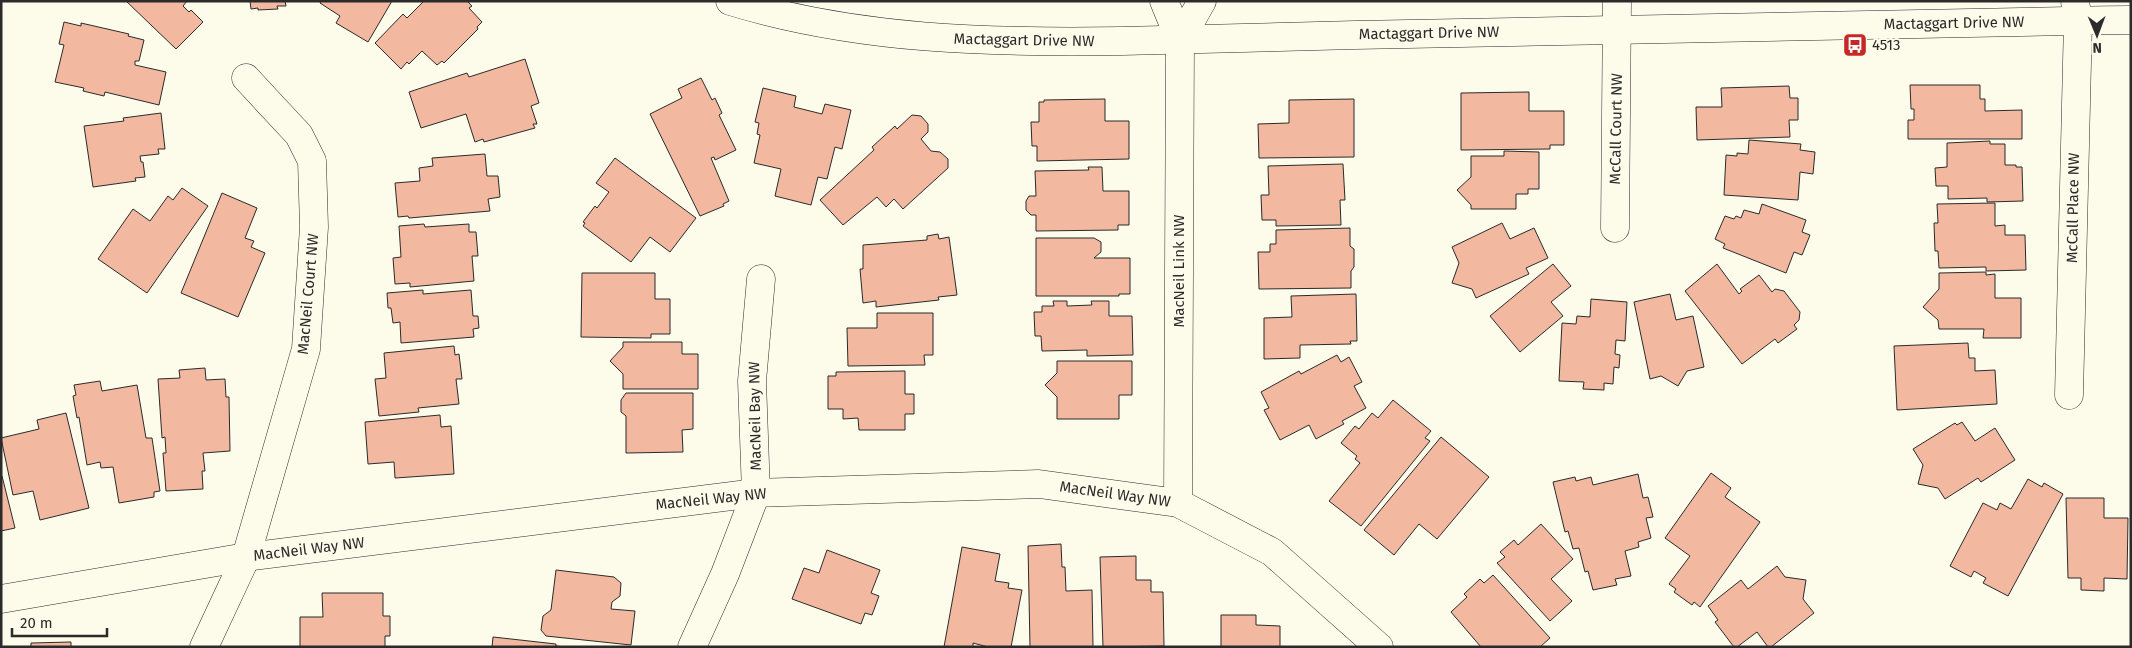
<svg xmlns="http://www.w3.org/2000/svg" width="2132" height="648" font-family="'Fira Sans',sans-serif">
<rect width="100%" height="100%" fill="#fdfbea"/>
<!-- building -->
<g fill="#f2b8a0" stroke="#2b2b2b">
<path d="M126,1H187L183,6L189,12L191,10L203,22L176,49Z"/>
<path d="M250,1H285L286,6H277L278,9L258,10V8L251,9Z"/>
<path d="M321,1H392L368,42L336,23L340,16L320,3Z"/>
<path d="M424,1H467L472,6L469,8L482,22L477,27L478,29L444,63L442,61L437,65L422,51L409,64L407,62L401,69L375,43L403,14L407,18Z"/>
<path d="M64,22L81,26V23L129,34L128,36L144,40L139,61H135V65L166,72L159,105L105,92L104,96L83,91L84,88L55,82L64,45L59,44Z"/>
<path d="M525,59L539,103L531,106L537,124H533L535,128L484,142L483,139L475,142L466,114L421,128L409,92L467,73L469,77Z"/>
<path d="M701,78L712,100L715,98L722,113L719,115L736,150L715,160L714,157L711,158L729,201L723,204L724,206L700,216L650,114L682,98L678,89Z"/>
<path d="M1910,85H1980V99H1985V111L2022,110V139H1908V120H1914V109H1911Z"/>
<path d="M1789,86L1790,98H1798V120H1789L1790,137L1697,140L1696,107H1722L1721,88Z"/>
<path d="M763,88L796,96L794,107L822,114L825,104L851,110L842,149L835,147L827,179L818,177L811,205L775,196L781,169L754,163L760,135L757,134L759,123L755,122Z"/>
<path d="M1529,92V111H1564V145H1550V149L1461,150V93Z"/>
<path d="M1105,99V121H1129V159L1037,161V146H1032L1031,122H1039V102H1044V100Z"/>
<path d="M1354,99V157L1259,158L1258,124L1289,123V100Z"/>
<path d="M161,113L165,149H158L159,154L140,156L141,162H143L145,177L135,178L136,181L93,187L84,126L124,121L123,118Z"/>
<path d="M912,115L921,116L928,124V132L921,139L931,151L940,152L948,159V168L903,209L894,199L886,207L877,197L843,225L820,200L874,150L872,147L895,126L897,129Z"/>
<path d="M1749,140L1801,144L1800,150L1815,152L1813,174L1800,172L1798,200L1724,195L1726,155L1737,156V153L1748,154Z"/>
<path d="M1990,141V144H2005V165H2016V167H2022L2023,201L1987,202V198L1948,199V186H1936L1935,168L1947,167V143Z"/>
<path d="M1504,151L1539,152V189H1528V194H1516V209H1471V205L1457,190L1471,177V156H1504Z"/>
<path d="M485,154L487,176H498L500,197L488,199L490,211L409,218L408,216L398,217L395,183L420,181L419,168L433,166L432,158Z"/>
<path d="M615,158L696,218L670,252L650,237L631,262L583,226L585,223L583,222L595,206L597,208L609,192L596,183Z"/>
<path d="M1343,164L1345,200H1340L1341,225L1276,226V220H1262L1261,195H1269L1268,166Z"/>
<path d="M1088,167H1102L1103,191H1129V225H1118V230L1036,231V215H1031L1026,210V201L1029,196H1036L1035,171L1089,170Z"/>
<path d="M182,188L208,206L147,293L98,259L133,209L150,221L168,196L173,200Z"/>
<path d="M222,193L257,208L245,238L254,241L251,247L265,253L238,317L181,293Z"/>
<path d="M1995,203V226L2005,225V235H2025L2026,270L1986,271V267L1939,268L1938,251H1935L1934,223H1938L1937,204Z"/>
<path d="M1762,204L1806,220L1802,232L1810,235L1802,255L1794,252L1786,273L1723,248L1725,244L1715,239L1725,216L1734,219L1736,216L1741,218L1744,210L1759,214Z"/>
<path d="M1502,223L1510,239L1534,228L1548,258L1526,268L1529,274L1476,298L1472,289L1452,283L1459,263L1452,247Z"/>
<path d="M424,224L425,227L469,224V232H476L478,256H472L474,281L410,287V283L395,284L393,258L401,257L399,226Z"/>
<path d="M1350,228V246L1354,249V267L1351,271V288L1259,289L1258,252H1270V244H1276V230Z"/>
<path d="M938,234L939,239L949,237L957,295L938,297L939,300L876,307V301L863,303L860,269H863V245L927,240V236Z"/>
<path d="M1036,238H1094L1101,242V252L1094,258H1130V294H1119V296H1036Z"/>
<path d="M1553,264L1571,286L1551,302L1563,316L1520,352L1490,316Z"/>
<path d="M1717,264L1739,294L1742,291L1740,289L1759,275L1772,292L1775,289L1784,291L1800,312L1799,320L1794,325L1797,329L1778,343L1775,339L1742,364L1685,291Z"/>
<path d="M1986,272V275L1995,274V298H2021V338H1983L1984,329H1939L1938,320L1923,307L1939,289V273Z"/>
<path d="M582,273H655V299H670V334H651V338L581,337Z"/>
<path d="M423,290V294L471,290L473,316H478L479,328L473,329L474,337L401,343L400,322L393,323L391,308H388L387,293Z"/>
<path d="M1356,294L1357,341H1350L1351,344L1300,345V358L1264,359V318L1292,317L1291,296Z"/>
<path d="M1670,294L1676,320L1693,316L1704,367L1687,371L1678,386L1661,376L1650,379L1634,302Z"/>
<path d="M1591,299L1627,302L1625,341L1616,340L1615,354L1620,355L1619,368L1614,367L1613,384L1604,383V390L1583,389L1584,382L1559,381L1562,323L1576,324L1577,316L1590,317Z"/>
<path d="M1053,301H1067V306L1092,305L1091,301H1109V316H1132L1133,355L1087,356V350L1042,351L1041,336H1035L1034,312H1042V306H1054Z"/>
<path d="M877,313H933V355H924L925,365L848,366L847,328H877Z"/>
<path d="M623,342H682V354H698V389H623V374L610,361L623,347Z"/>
<path d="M1968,343L1969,358H1975V371L1995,370L1997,404L1897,410L1894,346Z"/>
<path d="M454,346L455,355L459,354L462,379H456L459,404L418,408L419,412L379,416L375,379L386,378L384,353Z"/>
<path d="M1337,355L1341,362L1349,357L1362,382L1354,386L1366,408L1342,421L1344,424L1316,439L1309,425L1280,440L1264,410L1269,408L1261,392L1299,371L1301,374Z"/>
<path d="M1057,361H1132V395H1119V419H1057V397L1045,385L1057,373Z"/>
<path d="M205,368L206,380L225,379L226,397H229L230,451L203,453L205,471H202L203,489L166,491L163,453H166L165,437L162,438L158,379L180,378L179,370Z"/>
<path d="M905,371V394H914V414H905V430H859L858,418L843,419V409H828V376H836V372Z"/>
<path d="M100,381L102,391L137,385L146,438H152L160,491L154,492V497L119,503L113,467L101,468L100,462L87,465L79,417L77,418L73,396L76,395L74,385Z"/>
<path d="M626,393H693V429L682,430L683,452L626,453V416L621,412V400Z"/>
<path d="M1393,400L1431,431L1425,438L1430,441L1361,526L1329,501L1360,463L1355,459L1357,456L1341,443L1355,426L1359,429L1372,413L1378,418Z"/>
<path d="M66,413L89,508L40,520L33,491L13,495L1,438L39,429L37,420Z"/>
<path d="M440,415L441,427L451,426L454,474L395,478L394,462L368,464L365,422Z"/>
<path d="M1962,422L1975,441L1995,428L2015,460L1981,482L1978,478L1945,499L1938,488L1918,484L1923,465L1913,449L1955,423L1957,425Z"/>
<path d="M1441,437L1489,477L1437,539L1419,524L1394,555L1364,530Z"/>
<path d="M1711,473L1731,488L1725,497L1760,522L1700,607L1694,602L1692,605L1674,592L1676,589L1669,584L1690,556L1665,538Z"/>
<path d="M1638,474L1643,498L1648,497L1653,517L1646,518L1651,538L1638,542L1639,547L1625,551L1631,576L1615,579L1617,585L1593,590L1588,571L1585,572L1579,548L1573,549L1568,531L1565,532L1553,482L1575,477L1576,481L1591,477L1593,485Z"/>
<path d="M2,476L15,528L1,531V477Z"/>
<path d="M2028,479L2042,487L2044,483L2063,494L2008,596L1983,583L1986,578L1974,571L1971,577L1950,566L1983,503L1997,510L2000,503L2011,509Z"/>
<path d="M2066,498H2104V518H2128L2127,579L2104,578V591L2081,590V578H2068Z"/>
<path d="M1541,524L1573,559L1551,579L1572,601L1550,621L1497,563L1505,557L1500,552L1514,540L1518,545Z"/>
<path d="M1061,544L1062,567H1065L1066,591L1092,590L1093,647H1030L1028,546Z"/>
<path d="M962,547L1000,554L995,581L1009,583L1008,588L1022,590L1011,647H988L973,643V647H944Z"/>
<path d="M827,550L880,570L871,593L879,596L872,615L865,613L861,624L792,599L804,568L819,573Z"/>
<path d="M1136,556V580H1151V592H1163L1164,646L1103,647L1100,557Z"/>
<path d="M1777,566L1785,577L1806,580L1803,599L1814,613L1771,647H1768L1757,632L1737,647H1734L1715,622L1718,620L1708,606L1741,580L1748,589Z"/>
<path d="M556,570L614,577L621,583L620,596L612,602L611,609L635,611L631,645L546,636L541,630L543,616L551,610Z"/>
<path d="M1493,575L1550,638L1540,647H1481L1451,612L1467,597L1464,594L1480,579L1484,583Z"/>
<path d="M322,593H383V616H390V636H385V647H300V617H323Z"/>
<path d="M1221,615H1256V625L1280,626V647H1221Z"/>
<path d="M493,637L556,644V646L566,647H492Z"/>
<path d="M71,642V647H31V643Z"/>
</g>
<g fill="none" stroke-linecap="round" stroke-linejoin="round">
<defs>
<g id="minor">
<path d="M730,1C858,40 990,43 1122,41C1199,39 1277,37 1355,35C1613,29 1872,23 2131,20"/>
<path d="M1164,1L1180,40L1178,503"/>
<path d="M1180,40L1202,1"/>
<path d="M1615,228L1617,1"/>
<path d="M2069,395L2078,21L2075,1"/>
<path d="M1,599L246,557L756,493L1039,484L1178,503L1272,552L1379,647"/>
<path d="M204,647L246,557L306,349L314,227L312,161L299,135L246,78"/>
<path d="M692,647L725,574L756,493L752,381L761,279"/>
</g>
</defs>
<!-- minor casing -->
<use href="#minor" stroke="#2b2b2b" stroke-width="29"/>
<!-- minor -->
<use href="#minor" stroke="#fdfbea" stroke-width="28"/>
</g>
<!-- icons -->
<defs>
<symbol id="bus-square" viewBox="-11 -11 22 22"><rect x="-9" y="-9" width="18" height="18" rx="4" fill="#c62828" stroke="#fdfbea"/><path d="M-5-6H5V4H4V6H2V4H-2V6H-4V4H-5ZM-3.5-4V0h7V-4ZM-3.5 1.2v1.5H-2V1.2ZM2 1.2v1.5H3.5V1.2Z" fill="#fff"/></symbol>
</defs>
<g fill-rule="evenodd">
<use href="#bus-square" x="1841" y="31" width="28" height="28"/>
</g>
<g text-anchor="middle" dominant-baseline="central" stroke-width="4" stroke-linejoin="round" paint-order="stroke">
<!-- street labels -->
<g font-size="15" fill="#2b2b2b" stroke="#fdfbea">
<text transform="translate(1954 23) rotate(-1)">Mactaggart Drive NW</text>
<text transform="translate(1429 33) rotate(-1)">Mactaggart Drive NW</text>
<text transform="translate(1024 40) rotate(1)">Mactaggart Drive NW</text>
<text transform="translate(1616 129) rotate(-89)">McCall Court NW</text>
<text transform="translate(2073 208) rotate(-89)">McCall Place NW</text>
<text transform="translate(1179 271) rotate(-90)">MacNeil Link NW</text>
<text transform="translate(308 294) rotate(-85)">MacNeil Court NW</text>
<text transform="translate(755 416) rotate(-91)">MacNeil Bay NW</text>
<text transform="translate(1115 494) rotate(8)">MacNeil Way NW</text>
<text transform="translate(711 499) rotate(-6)">MacNeil Way NW</text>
<text transform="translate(309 549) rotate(-7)">MacNeil Way NW</text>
</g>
<!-- poi labels -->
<g font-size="15" fill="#2b2b2b" stroke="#fdfbea" text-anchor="start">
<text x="1872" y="45">4513</text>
</g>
</g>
<!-- border -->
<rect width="2132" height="648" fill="none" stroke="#2b2b2b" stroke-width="5"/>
<!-- north arrow -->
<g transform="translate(2097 35) rotate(179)" stroke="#fdfbea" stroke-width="4" paint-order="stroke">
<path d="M0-4L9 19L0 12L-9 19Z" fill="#2b2b2b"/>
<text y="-8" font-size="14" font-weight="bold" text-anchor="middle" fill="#2b2b2b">N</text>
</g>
<!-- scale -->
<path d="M12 628v8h95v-8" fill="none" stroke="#2b2b2b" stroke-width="2.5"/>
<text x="20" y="628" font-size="15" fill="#2b2b2b" stroke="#fdfbea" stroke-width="4" paint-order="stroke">20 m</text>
</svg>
